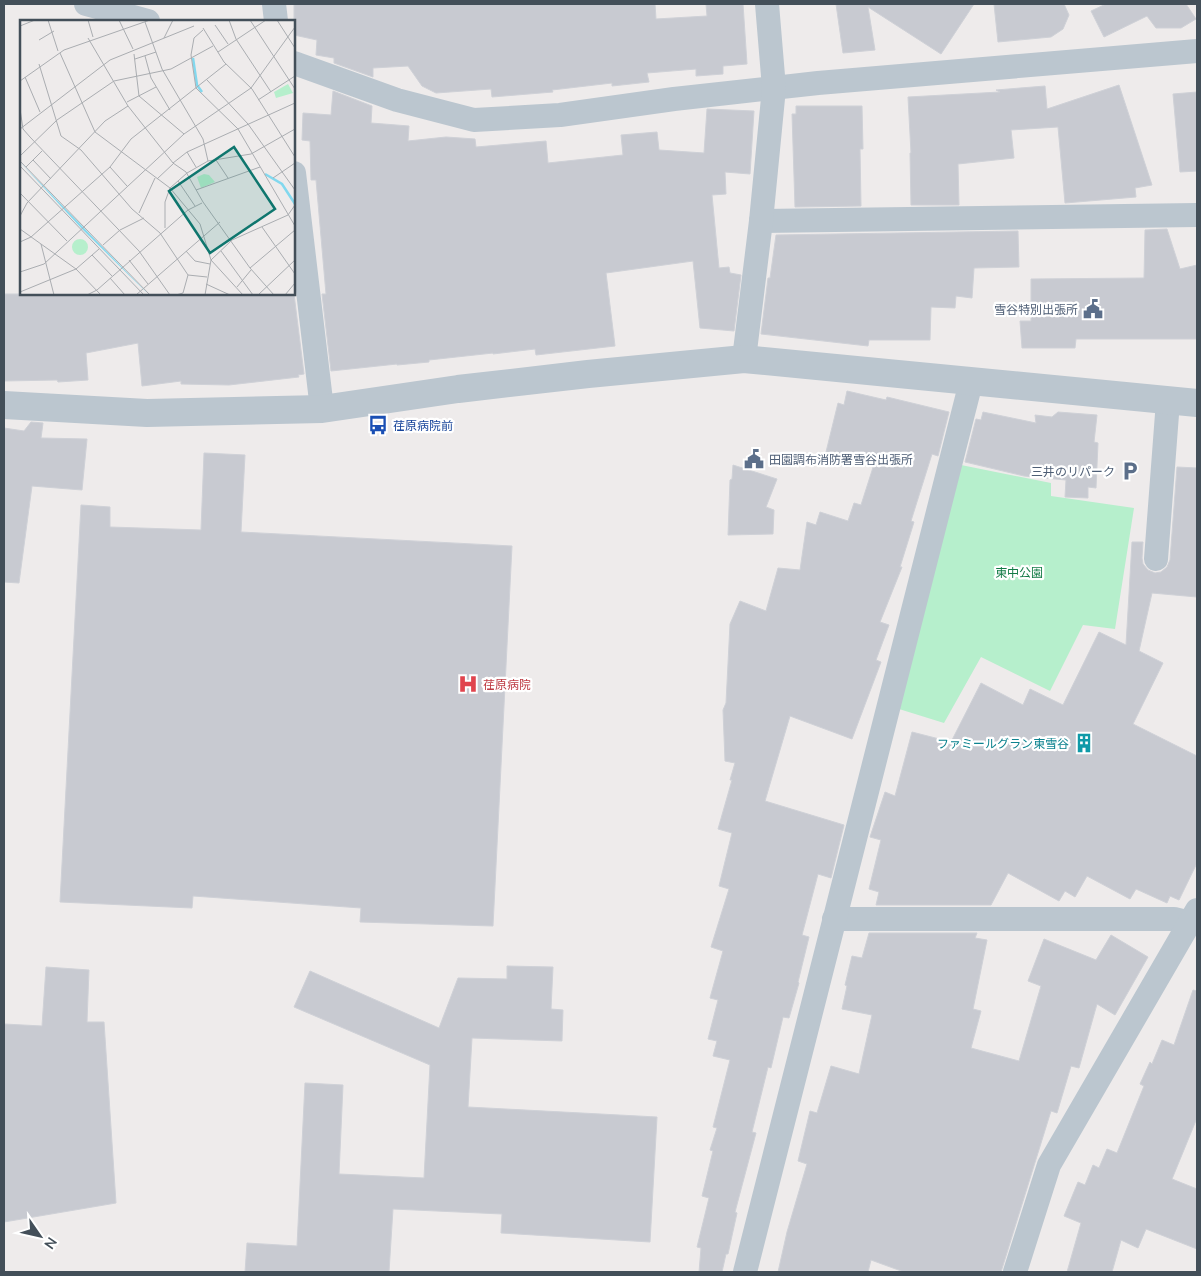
<svg xmlns="http://www.w3.org/2000/svg" width="1201" height="1276" font-family="Mulish,'Noto Sans JP',sans-serif">
<rect width="100%" height="100%" fill="#eeebeb"/>
<!-- green -->
<path fill="#b6efcc" d="M961,465L1051,483V496L1134,508L1115,629L1083,625L1050,691L981,657L944,723L899,709Z"/>
<!-- building -->
<g fill="#c8cad1" stroke="#cfd1d7">
<path d="M294,4H655L656,19L707,16L706,4H743L747,64L723,66V74L696,76V69L647,73L649,82L612,86V83L552,90L553,92L492,97L491,89L436,93L422,86L408,66L373,68V77L334,63V58L316,55L317,40L294,35Z"/>
<path d="M836,4H974L941,54L868,7L875,50L843,53Z"/>
<path d="M994,4H1064L1069,15L1063,29L1051,37L998,42Z"/>
<path d="M1106,4H1186L1196,19L1181,28H1156L1147,16L1104,37L1091,11Z"/>
<path d="M1119,85L1152,185L1135,188L1136,197L1065,203L1058,127L1011,130L1014,158L958,164L959,205H911L910,153H911L908,97L1000,92L996,90L1045,86L1047,109Z"/>
<path d="M333,91L372,106L371,123L409,126L408,141L446,137L475,139L476,147L546,141L548,163L623,155L621,135L657,132L659,150L704,153L707,109L754,111L750,174L725,172L726,194L712,195L719,268L729,267L730,273L741,275L734,331L700,328L693,261L606,273L615,346L536,355L535,349L493,354V353L429,360V362L397,365V364L331,371L322,294H326L316,180H311L310,141L302,140L303,113L331,115Z"/>
<path d="M1197,92V171L1180,172L1173,94Z"/>
<path d="M796,106H862L863,149H860L861,206L795,207L792,114H796Z"/>
<path d="M1167,229L1180,269L1197,265V339H1076L1075,348H1022L1020,321H1031V279L1144,278L1145,230Z"/>
<path d="M1018,231L1019,267L974,268L972,298L956,296L955,308L931,307L930,340H869L868,346L761,334L768,278H770L776,235Z"/>
<path d="M4,294H294L304,374L298,375L299,377L229,385L181,384V381L142,386L138,343L86,353L88,380L58,382L57,380L4,381Z"/>
<path d="M847,391L886,400L887,397L949,412L938,456L932,454L911,521L914,522L900,567H902L880,622L889,625L876,660L881,662L852,739L790,716L765,801L844,825L831,878L818,874L802,935L809,937L798,982L799,983L789,1018L783,1017L771,1068L768,1067L752,1132L756,1133L735,1212L737,1213L728,1254H726L722,1272H699L701,1248L697,1247L709,1198L702,1196L713,1151L710,1150L717,1128L713,1127L730,1060L713,1056L717,1041L708,1039L718,1000L710,998L723,951L711,947L729,889L719,886L732,833L718,829L732,780H730L735,763L725,761L723,710L726,703L730,624L740,601L766,611L778,568L800,570L807,522L816,525L820,512L848,521L854,503L861,505L876,458L826,452L838,403L844,405Z"/>
<path d="M983,412L1036,423L1035,415L1052,417L1058,412L1097,415L1094,442L1098,443L1096,488L1088,487V498L1065,497L1066,480L1024,476L965,462L976,419L981,420Z"/>
<path d="M31,422L43,423L41,438L87,439L82,490L32,486L19,583L4,582V428L24,431Z"/>
<path d="M204,453L245,455L241,532L512,546L493,926L360,922L361,908L193,896L192,908L60,902L81,505L110,507V527L201,530Z"/>
<path d="M733,465L777,479L766,507L774,510L773,534L728,535L730,480L732,479Z"/>
<path d="M1177,467L1197,468V597L1152,593L1139,651L1163,663L1133,724L1197,756V863L1179,900L1170,896L1167,903L1136,889L1130,899L1087,876L1075,897L1065,891L1059,901L1008,873L991,905H876L879,892L869,889L881,840L870,837L885,792L895,796L912,732L951,742L981,683L1023,705L1030,689L1063,705L1099,632L1126,645L1132,542H1143L1142,558L1143,564L1148,570L1155,573L1161,572L1167,567L1170,560Z"/>
<path d="M869,933H977L975,938L987,940L973,1009L981,1011L971,1048L1019,1061L1041,986L1028,981L1044,939L1096,960L1111,935L1148,957L1115,1015L1097,1004L1079,1068L1071,1066L1057,1113L1051,1111L1001,1272H904L871,1260L868,1272H778L787,1232L807,1164L798,1161L810,1111L817,1113L831,1066L859,1074L872,1015L842,1009L847,986L845,985L852,956L862,958Z"/>
<path d="M507,966L553,967L551,1009L563,1010L562,1041L472,1038L468,1107L657,1117L650,1242L501,1233L502,1214L393,1209L389,1272H245L247,1243L297,1246L305,1083L343,1085L339,1174L424,1178L430,1065L294,1007L310,971L439,1028L458,978L507,979Z"/>
<path d="M46,967L89,970L87,1022H104L116,1203L4,1222V1024L42,1026Z"/>
<path d="M1193,990L1197,991V1118L1172,1179L1197,1189V1249L1146,1229L1138,1248L1121,1240L1112,1272H1067L1081,1223L1064,1216L1078,1182L1085,1185L1093,1165L1099,1168L1107,1149L1117,1153L1144,1086L1140,1084L1150,1062L1152,1064L1162,1040L1174,1045Z"/>
</g>
<g fill="none" stroke-linecap="round" stroke-linejoin="round">
<!-- minor -->
<g stroke="#bbc6cf" stroke-width="24">
<path d="M86,4L148,21"/>
<path d="M274,4L276,21"/>
<path d="M294,63L397,100L474,120L560,115L674,99L818,83L1197,51"/>
<path d="M294,173L322,409"/>
<path d="M761,221L1197,215"/>
<path d="M744,359L761,221L774,88L767,4"/>
<path d="M1156,559L1168,401"/>
<path d="M834,919H1174L1190,923"/>
<path d="M745,1272L971,382"/>
<path d="M1015,1272L1049,1165L1197,910"/>
</g>
<!-- tertiary -->
<path stroke="#bbc6cf" stroke-width="28" d="M4,405L147,413L322,409L458,389L588,374L744,359L1197,403"/>
</g>
<!-- icons -->
<defs>
<symbol id="civic-bare" viewBox="-9 -9 18 18"><path d="M-.6-6.5H3V-4.5H.6V-3L4-1V1h2V6H-6V1h2V-1L-.6-3ZM-1.2 2.5V6h2.4V2.5Z" fill="#5c6f8a" stroke="#fff" stroke-width="2.5" paint-order="stroke"/></symbol>
<symbol id="bus-bare" viewBox="-9 -9 18 18"><path d="M-5-6H5V4H4V6H2V4H-2V6H-4V4H-5ZM-3.5-4V0h7V-4ZM-3.5 1.2v1.5H-2V1.2ZM2 1.2v1.5H3.5V1.2Z" fill="#1a4fb4" stroke="#fff" stroke-width="2.5" paint-order="stroke"/></symbol>
<symbol id="parking-bare" viewBox="-9 -9 18 18"><path d="M-3.5-5.5H1a3.5 3.5 0 0 1 0 7H-1V5.5H-3.5ZM-1-3.4V-.6H.8a1.4 1.4 0 0 0 0-2.8Z" fill="#5c6f8a" stroke="#fff" stroke-width="2.5" paint-order="stroke"/></symbol>
<symbol id="hospital-bare" viewBox="-9 -9 18 18"><path d="M-5-5h3v3.5h4V-5h3V5h-3V1.5h-4V5h-3Z" fill="#e0444e" stroke="#fff" stroke-width="2.5" paint-order="stroke"/></symbol>
<symbol id="building-bare" viewBox="-9 -9 18 18"><path d="M-4-6H4V6H1V3H-1V6H-4ZM-2.5-4.3h1.7v1.8h-1.7ZM.8-4.3h1.7v1.8H.8ZM-2.5-1h1.7V.8h-1.7ZM.8-1h1.7V.8H.8Z" fill="#0f9aa8" stroke="#fff" stroke-width="2.5" paint-order="stroke"/></symbol>
</defs>
<g fill-rule="evenodd">
<use href="#civic-bare" x="1079" y="295" width="28" height="28"/>
<use href="#bus-bare" x="364" y="411" width="28" height="28"/>
<use href="#civic-bare" x="740" y="445" width="28" height="28"/>
<use href="#parking-bare" x="1116" y="457" width="28" height="28"/>
<use href="#hospital-bare" x="454" y="670" width="28" height="28"/>
<use href="#building-bare" x="1070" y="729" width="28" height="28"/>
</g>
<g text-anchor="middle" dominant-baseline="central" stroke-width="4.5" stroke-linejoin="round" paint-order="stroke">
<!-- service labels -->
<g font-size="12" fill="#4e5e75" stroke="#fff" text-anchor="end">
<text x="1078" y="309">雪谷特別出張所</text>
<text x="769" y="459" text-anchor="start">田園調布消防署雪谷出張所</text>
<text x="1115" y="471">三井のリパーク</text>
</g>
<!-- transit labels -->
<g font-size="12" fill="#164399" stroke="#fff" text-anchor="start">
<text x="393" y="425">荏原病院前</text>
</g>
<!-- park labels -->
<g font-size="12" fill="#137b46" stroke="#fff">
<text x="1019" y="572">東中公園</text>
</g>
<!-- health labels -->
<g font-size="12" fill="#be3a42" stroke="#fff" text-anchor="start">
<text x="483" y="684">荏原病院</text>
</g>
<!-- culture labels -->
<g font-size="12" fill="#0d838f" stroke="#fff" text-anchor="end">
<text x="1069" y="743">ファミールグラン東雪谷</text>
</g>
</g>
<!-- overview -->
<g transform="translate(20 20)">
<rect width="275" height="275" fill="#eeebeb"/>
<path d="M268,64L273,73L256,78L254,72ZM184,154L189,155L195,162L181,168L177,157ZM52 227a8 8 0 1 1 16 0a8 8 0 1 1-16 0Z" fill="#b6efcc"/>
<path d="M0,142L129,275L62,209Z" fill="#82d8ee"/>
<path fill="none" stroke="#82d8ee" stroke-width="2.5" d="M173,38L177,65L182,72M245,154L262,164L275,184"/>
<path fill="none" stroke="#aaadb1" stroke-width="1" d="M28,0L38,31M68,0L73,17M99,0L113,29M209,0L216,19L251,72M230,0L275,69M257,0L275,28M125,2L142,49L183,119L188,141M195,5L208,24M0,6L15,0M183,8L204,42L232,69L275,137M183,10L174,18L171,35L176,68L218,109L275,206M68,18L108,86L153,143L166,152L183,182L230,248L254,275M144,18L153,0M19,20L34,11M198,32L246,0M40,33L75,112L150,168L180,204L191,240L223,275M114,34L119,76L164,114M125,36L131,58L150,90M115,39L136,32M19,44L41,116L61,130M5,57L20,92M187,60L228,104L275,170M0,61L44,30L130,0M238,80L275,56M107,82L136,67M0,89L3,109L10,117L119,231L150,275M0,109L90,40L174,6M61,130L112,189L140,213L168,255L187,257M167,132L176,147M0,136L37,100L94,61L151,49L193,26M13,140L31,159M196,140L208,158M0,141L130,275M153,143L167,132L275,83M0,146L124,275M6,147L22,131M90,147L107,166M253,158L275,143M137,159L154,143M158,161L175,186M176,170L240,147M0,173L47,221M119,193L135,158M0,196L7,183L85,101L108,86M242,207L275,254M145,208V182L150,168L167,153L188,141L231,134L275,109M0,209L56,249L81,275M0,222L11,217L90,147L111,119L206,44M21,224L34,275M83,225L100,210L124,198M166,231L175,241L190,244M201,231L233,275M72,235L92,256M109,240L128,264M230,248L275,210M0,252L24,244L164,114L231,68L275,7M90,258L105,275M186,264L210,275M217,267L231,250M0,272L56,249L79,229M67,275L77,270L168,190L182,183M116,275L200,202M156,275L163,273L168,255M185,275L191,240L212,220L268,195L275,185M238,275L275,240M265,275L275,263"/>
<path fill="#0f766e" fill-opacity="0.15" stroke="#0f766e" stroke-width="2.5" d="M214,127L255,189L190,233L149,171Z"/>
<rect width="275" height="275" fill="none" stroke="#434f59" stroke-width="2.5"/>
</g>
<!-- border -->
<rect width="1201" height="1276" fill="none" stroke="#434f59" stroke-width="10"/>
<!-- north arrow -->
<g transform="translate(40 1236) rotate(124)" stroke="#ffffff" stroke-width="4" paint-order="stroke">
<path d="M0-4L9 19L0 12L-9 19Z" fill="#434f59"/>
<text y="-8" font-size="14" font-weight="bold" text-anchor="middle" fill="#434f59">N</text>
</g>
</svg>
